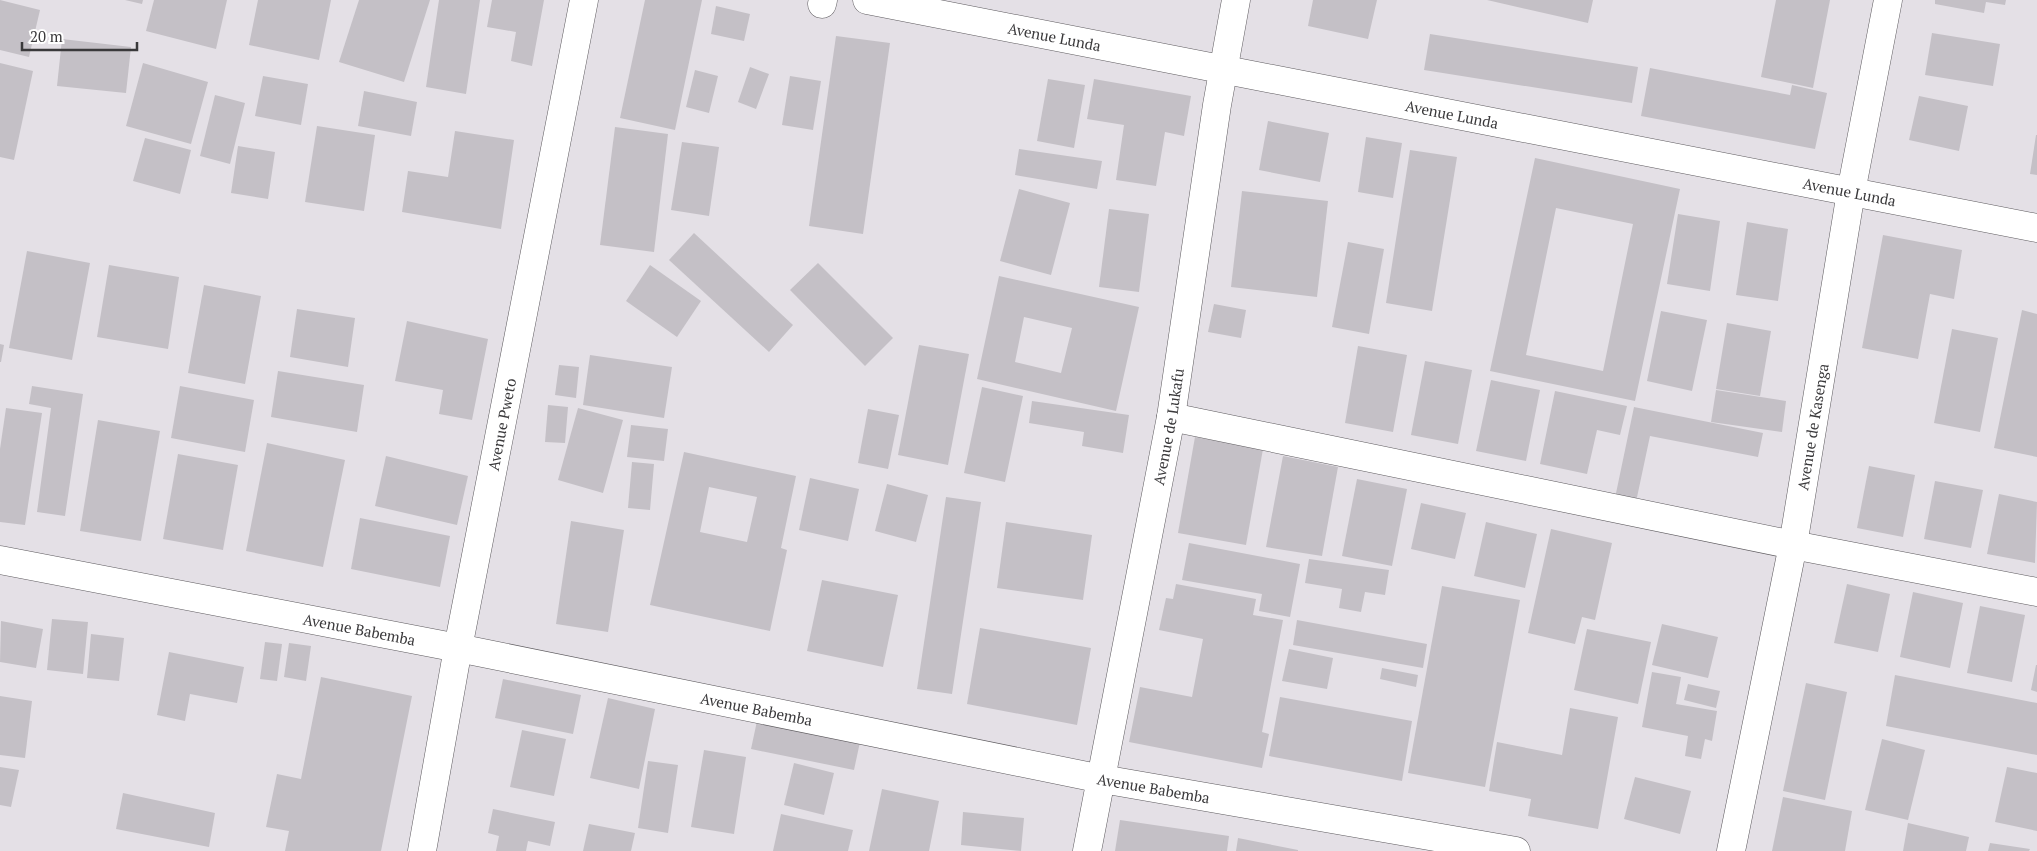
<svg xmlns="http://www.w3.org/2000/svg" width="2037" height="851" font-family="'PT Serif',serif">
<rect width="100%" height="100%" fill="#e4e0e6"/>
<!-- building -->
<g fill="#c4c0c6" fill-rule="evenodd">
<path d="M0,0L40,10L29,57L0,50Z"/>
<path d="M125,0H143L142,4Z"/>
<path d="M154,0H227L216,49L146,31Z"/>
<path d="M258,0H331L319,60L249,45Z"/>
<path d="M359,0H430L404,82L339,62Z"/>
<path d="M439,0H480L466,94L426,87Z"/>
<path d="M492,0H544L532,66L511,61L516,32L487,27Z"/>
<path d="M645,0H702L675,130L620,118Z"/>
<path d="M1313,0H1377L1368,39L1308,26Z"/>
<path d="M1487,0H1593L1588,23Z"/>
<path d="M1776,0H1830L1813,88L1761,77Z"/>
<path d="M1935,0H2006L2005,5L1986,2L1984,13L1935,4Z"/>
<path d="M716,6L750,14L744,41L711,34Z"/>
<path d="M1932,33L2000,44L1993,86L1925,75Z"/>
<path d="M1430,34L1638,67L1632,103L1424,70Z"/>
<path d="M836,36L890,43L863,234L809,226Z"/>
<path d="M62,39L131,47L126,93L57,86Z"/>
<path d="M0,63L33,71L14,160L0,157Z"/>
<path d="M143,63L208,82L191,144L126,126Z"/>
<path d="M750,67L769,74L756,109L738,102Z"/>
<path d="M1650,68L1790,95L1792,85L1827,93L1815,149L1641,116Z"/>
<path d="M695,70L718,76L709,113L686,107Z"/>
<path d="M263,76L308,84L301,125L255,116Z"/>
<path d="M790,76L821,81L813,130L782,125Z"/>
<path d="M1048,79L1085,85L1074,148L1037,141Z"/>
<path d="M1094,79L1191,96L1184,136L1165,132L1156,186L1116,180L1124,125L1087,119Z"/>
<path d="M364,91L417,102L411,136L358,126Z"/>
<path d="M215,95L245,103L230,164L200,156Z"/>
<path d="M1919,96L1968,106L1959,151L1909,140Z"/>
<path d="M1268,121L1329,133L1320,182L1259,170Z"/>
<path d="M317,126L375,135L364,211L305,202Z"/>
<path d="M615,127L668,134L654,252L600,245Z"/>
<path d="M455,131L514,140L501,229L402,212L408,171L448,177Z"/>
<path d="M2036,135H2037V175L2030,174Z"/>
<path d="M1366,137L1402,143L1393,198L1358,192Z"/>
<path d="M145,138L191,150L180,194L133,181Z"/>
<path d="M682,142L719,147L709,216L671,210Z"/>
<path d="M238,146L275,152L268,199L231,193Z"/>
<path d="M1019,149L1102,161L1097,189L1015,175Z"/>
<path d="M1410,150L1457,157L1432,311L1386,303Z"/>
<path d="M1535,158L1680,189L1635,401L1490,371ZM1556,208L1633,224L1603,371L1526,355Z"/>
<path d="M1019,189L1070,203L1051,275L1000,261Z"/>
<path d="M1242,191L1328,201L1317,297L1231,287Z"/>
<path d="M1109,209L1149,214L1139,292L1099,287Z"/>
<path d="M1678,214L1720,221L1710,291L1667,284Z"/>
<path d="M1747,222L1788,229L1778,301L1736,295Z"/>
<path d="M694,233L793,325L769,352L669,260Z"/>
<path d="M1883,235L1962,250L1954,299L1930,294L1918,359L1862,348Z"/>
<path d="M1348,242L1384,249L1369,334L1332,327Z"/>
<path d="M27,251L90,263L72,360L9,348Z"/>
<path d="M818,263L893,338L865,366L790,290Z"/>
<path d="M109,265L179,277L168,349L97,337Z"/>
<path d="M650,265L701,301L677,337L626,301Z"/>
<path d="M999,276L1139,307L1116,411L977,379ZM1024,317L1072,328L1061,373L1015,362Z"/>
<path d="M204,285L261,296L245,384L188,373Z"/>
<path d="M1214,304L1246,310L1241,338L1208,332Z"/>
<path d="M297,309L355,318L348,367L290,357Z"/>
<path d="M2022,310L2037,314V457L1994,448Z"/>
<path d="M1661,311L1707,320L1692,391L1647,381Z"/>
<path d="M407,321L488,339L472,420L439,414L443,390L395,381Z"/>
<path d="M1727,323L1771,331L1760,396L1716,389Z"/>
<path d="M1952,329L1998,338L1980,432L1934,423Z"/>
<path d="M0,344L4,345L1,362H0Z"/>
<path d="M919,345L969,354L948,465L898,455Z"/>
<path d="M1358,346L1407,355L1393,432L1345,423Z"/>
<path d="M590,355L672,367L664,418L583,405Z"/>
<path d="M1425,361L1472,370L1458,444L1411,435Z"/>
<path d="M559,365L579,367L576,398L555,395Z"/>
<path d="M278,371L364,385L357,432L271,417Z"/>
<path d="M1491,380L1540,390L1526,461L1476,451Z"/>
<path d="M32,386L83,394L65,516L37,512L51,408L29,404Z"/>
<path d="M180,386L254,400L245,452L171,438Z"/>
<path d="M982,387L1023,396L1005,482L964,473Z"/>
<path d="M1716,390L1786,401L1782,432L1711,422Z"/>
<path d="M1555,391L1627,406L1620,435L1597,430L1587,474L1540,464Z"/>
<path d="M1032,401L1129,415L1123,453L1082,446L1084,432L1029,423Z"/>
<path d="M548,405L568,407L565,443L545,442Z"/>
<path d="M1634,407L1763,433L1758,457L1650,436L1636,502L1615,498Z"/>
<path d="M6,408L42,413L25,525L0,522V449Z"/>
<path d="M578,408L623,420L603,493L558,480Z"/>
<path d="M868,409L899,415L888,469L858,463Z"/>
<path d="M98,420L160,431L141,541L80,531Z"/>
<path d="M631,425L668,429L664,461L627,457Z"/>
<path d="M1195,437L1263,449L1246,545L1178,533Z"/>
<path d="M267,443L345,460L323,567L246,551Z"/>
<path d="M684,452L796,476L781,548L787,550L770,631L650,605ZM709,487L757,497L747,542L700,532Z"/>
<path d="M178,454L238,465L223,550L163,539Z"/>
<path d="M386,456L468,476L457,525L375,506Z"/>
<path d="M1283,456L1338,467L1322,556L1266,547Z"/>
<path d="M632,462L654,464L650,510L628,508Z"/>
<path d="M1869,466L1915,475L1903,537L1857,528Z"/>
<path d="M810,478L859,489L848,541L799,530Z"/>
<path d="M1357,479L1407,489L1392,566L1342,556Z"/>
<path d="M1935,481L1983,490L1971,548L1924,539Z"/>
<path d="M887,484L928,495L916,542L875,531Z"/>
<path d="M1999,494L2037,502L2035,563L1987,554Z"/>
<path d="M946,497L981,502L952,694L917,689Z"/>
<path d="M1421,503L1466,513L1455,559L1411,549Z"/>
<path d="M360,518L450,536L440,587L351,569Z"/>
<path d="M571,521L624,530L608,632L556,624Z"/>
<path d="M1006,522L1092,535L1083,600L997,588Z"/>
<path d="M1486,522L1537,534L1525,588L1474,576Z"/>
<path d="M1551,529L1612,543L1595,620L1582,617L1575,644L1528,633Z"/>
<path d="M1189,543L1300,564L1290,617L1259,611L1262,594L1182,580Z"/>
<path d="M1309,559L1389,570L1385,595L1365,592L1361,612L1339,608L1342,589L1305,583Z"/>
<path d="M822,580L898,595L883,667L807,651Z"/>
<path d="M1176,584L1256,599L1253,615L1283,620L1262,732L1269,734L1262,768L1129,742L1140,687L1192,697L1203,639L1159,630L1166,598L1173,599Z"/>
<path d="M1847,584L1890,594L1878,652L1834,643Z"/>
<path d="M1442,586L1520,600L1485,787L1408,773Z"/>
<path d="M1913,592L1963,603L1950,668L1900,657Z"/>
<path d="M1980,606L2025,615L2012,682L1967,673Z"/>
<path d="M52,619L88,622L83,674L47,670Z"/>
<path d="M1297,620L1427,644L1423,668L1293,645Z"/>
<path d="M1,621L43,629L36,668L0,662Z"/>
<path d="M1662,624L1718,637L1708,678L1652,665Z"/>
<path d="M980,628L1091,648L1077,725L967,704Z"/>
<path d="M1587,629L1651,642L1638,704L1574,690Z"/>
<path d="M91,634L124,638L119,681L87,678Z"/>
<path d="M265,642L282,644L277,681L260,679Z"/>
<path d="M289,643L311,646L306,681L284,677Z"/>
<path d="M1289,649L1333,658L1327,689L1282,681Z"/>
<path d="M169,652L244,667L237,703L190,694L185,721L157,715Z"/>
<path d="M2036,665H2037V692L2031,690Z"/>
<path d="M1382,668L1418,675L1416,687L1380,679Z"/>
<path d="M1652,672L1681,677L1676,704L1717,711L1712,741L1705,739L1701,759L1685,756L1688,736L1642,727Z"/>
<path d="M1895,675L2037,703V755L1886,726Z"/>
<path d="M321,677L412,696L381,851H285L289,831L266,827L277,774L301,779Z"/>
<path d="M503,679L581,695L573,734L495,718Z"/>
<path d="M1806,683L1847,692L1825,800L1783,791Z"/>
<path d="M1688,684L1720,691L1716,708L1684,700Z"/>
<path d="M0,696L32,701L25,758L0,755Z"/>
<path d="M1280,697L1412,721L1402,781L1269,756Z"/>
<path d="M608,698L655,709L639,789L590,778Z"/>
<path d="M1570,708L1618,717L1598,829L1528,816L1531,799L1489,791L1497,742L1562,755Z"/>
<path d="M757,721L860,742L854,770L751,749Z"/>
<path d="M522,730L566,739L554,796L510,787Z"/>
<path d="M1882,739L1925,750L1908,820L1865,810Z"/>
<path d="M704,750L746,757L734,834L691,827Z"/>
<path d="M648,761L678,765L668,833L638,828Z"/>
<path d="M794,763L834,773L824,815L784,805Z"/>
<path d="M0,767L19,770L11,807L0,805Z"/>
<path d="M2007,767L2037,773V831L1995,822Z"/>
<path d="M1635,777L1691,791L1680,834L1624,819Z"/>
<path d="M882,789L939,801L929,851H869Z"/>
<path d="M123,793L215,813L209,847L116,829Z"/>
<path d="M1783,797L1852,811L1845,851H1772Z"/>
<path d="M493,809L555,822L550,846L528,841L526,851H496L499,836L488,833Z"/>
<path d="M963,812L1024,818L1021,851L961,845Z"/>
<path d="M781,814L853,830L848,851H773Z"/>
<path d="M1120,820L1229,836L1227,851H1115Z"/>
<path d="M1908,823L1969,837L1966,851H1903Z"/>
<path d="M589,824L635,833L631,851H583Z"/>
<path d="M1238,838L1298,850V851H1236Z"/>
<path d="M1990,843L2030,849L2029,851H1988Z"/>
</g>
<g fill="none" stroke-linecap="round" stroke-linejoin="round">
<defs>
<g id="minor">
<path id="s1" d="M867,0L2037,228"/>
<path d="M822,4L823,0"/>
<path d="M1171,417L1793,545L2037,592"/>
<path id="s2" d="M0,560L458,648L1102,779L1516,851"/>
<path id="s3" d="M422,851L458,648L584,0"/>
<path id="s4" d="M1087,851L1171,417L1217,105L1236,0"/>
<path id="s5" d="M1731,851L1793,545L1851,192L1888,0"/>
</g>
</defs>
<!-- minor casing -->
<use href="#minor" stroke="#5d5a5e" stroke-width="29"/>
<!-- minor -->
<use href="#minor" stroke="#fff" stroke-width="28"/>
</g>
<g text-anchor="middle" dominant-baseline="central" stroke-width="5" stroke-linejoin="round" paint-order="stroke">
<!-- street labels -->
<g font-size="15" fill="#3a393b" stroke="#fff">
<text stroke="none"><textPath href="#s1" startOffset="191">Avenue Lunda</textPath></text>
<text stroke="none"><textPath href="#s1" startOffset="596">Avenue Lunda</textPath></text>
<text stroke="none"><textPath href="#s1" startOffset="1001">Avenue Lunda</textPath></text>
<text stroke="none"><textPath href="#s3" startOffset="434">Avenue Pweto</textPath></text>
<text stroke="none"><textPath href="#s5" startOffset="432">Avenue de Kasenga</textPath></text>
<text stroke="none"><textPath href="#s4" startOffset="432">Avenue de Lukafu</textPath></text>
<text stroke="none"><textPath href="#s2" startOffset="366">Avenue Babemba</textPath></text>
<text stroke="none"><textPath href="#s2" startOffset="771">Avenue Babemba</textPath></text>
<text stroke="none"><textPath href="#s2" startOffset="1176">Avenue Babemba</textPath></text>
</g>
</g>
<!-- scale -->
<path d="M22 42v8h115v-8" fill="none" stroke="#3a393b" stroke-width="2.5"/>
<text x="30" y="42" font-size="15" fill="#3a393b" stroke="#ffffff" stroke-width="4" paint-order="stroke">20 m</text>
</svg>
